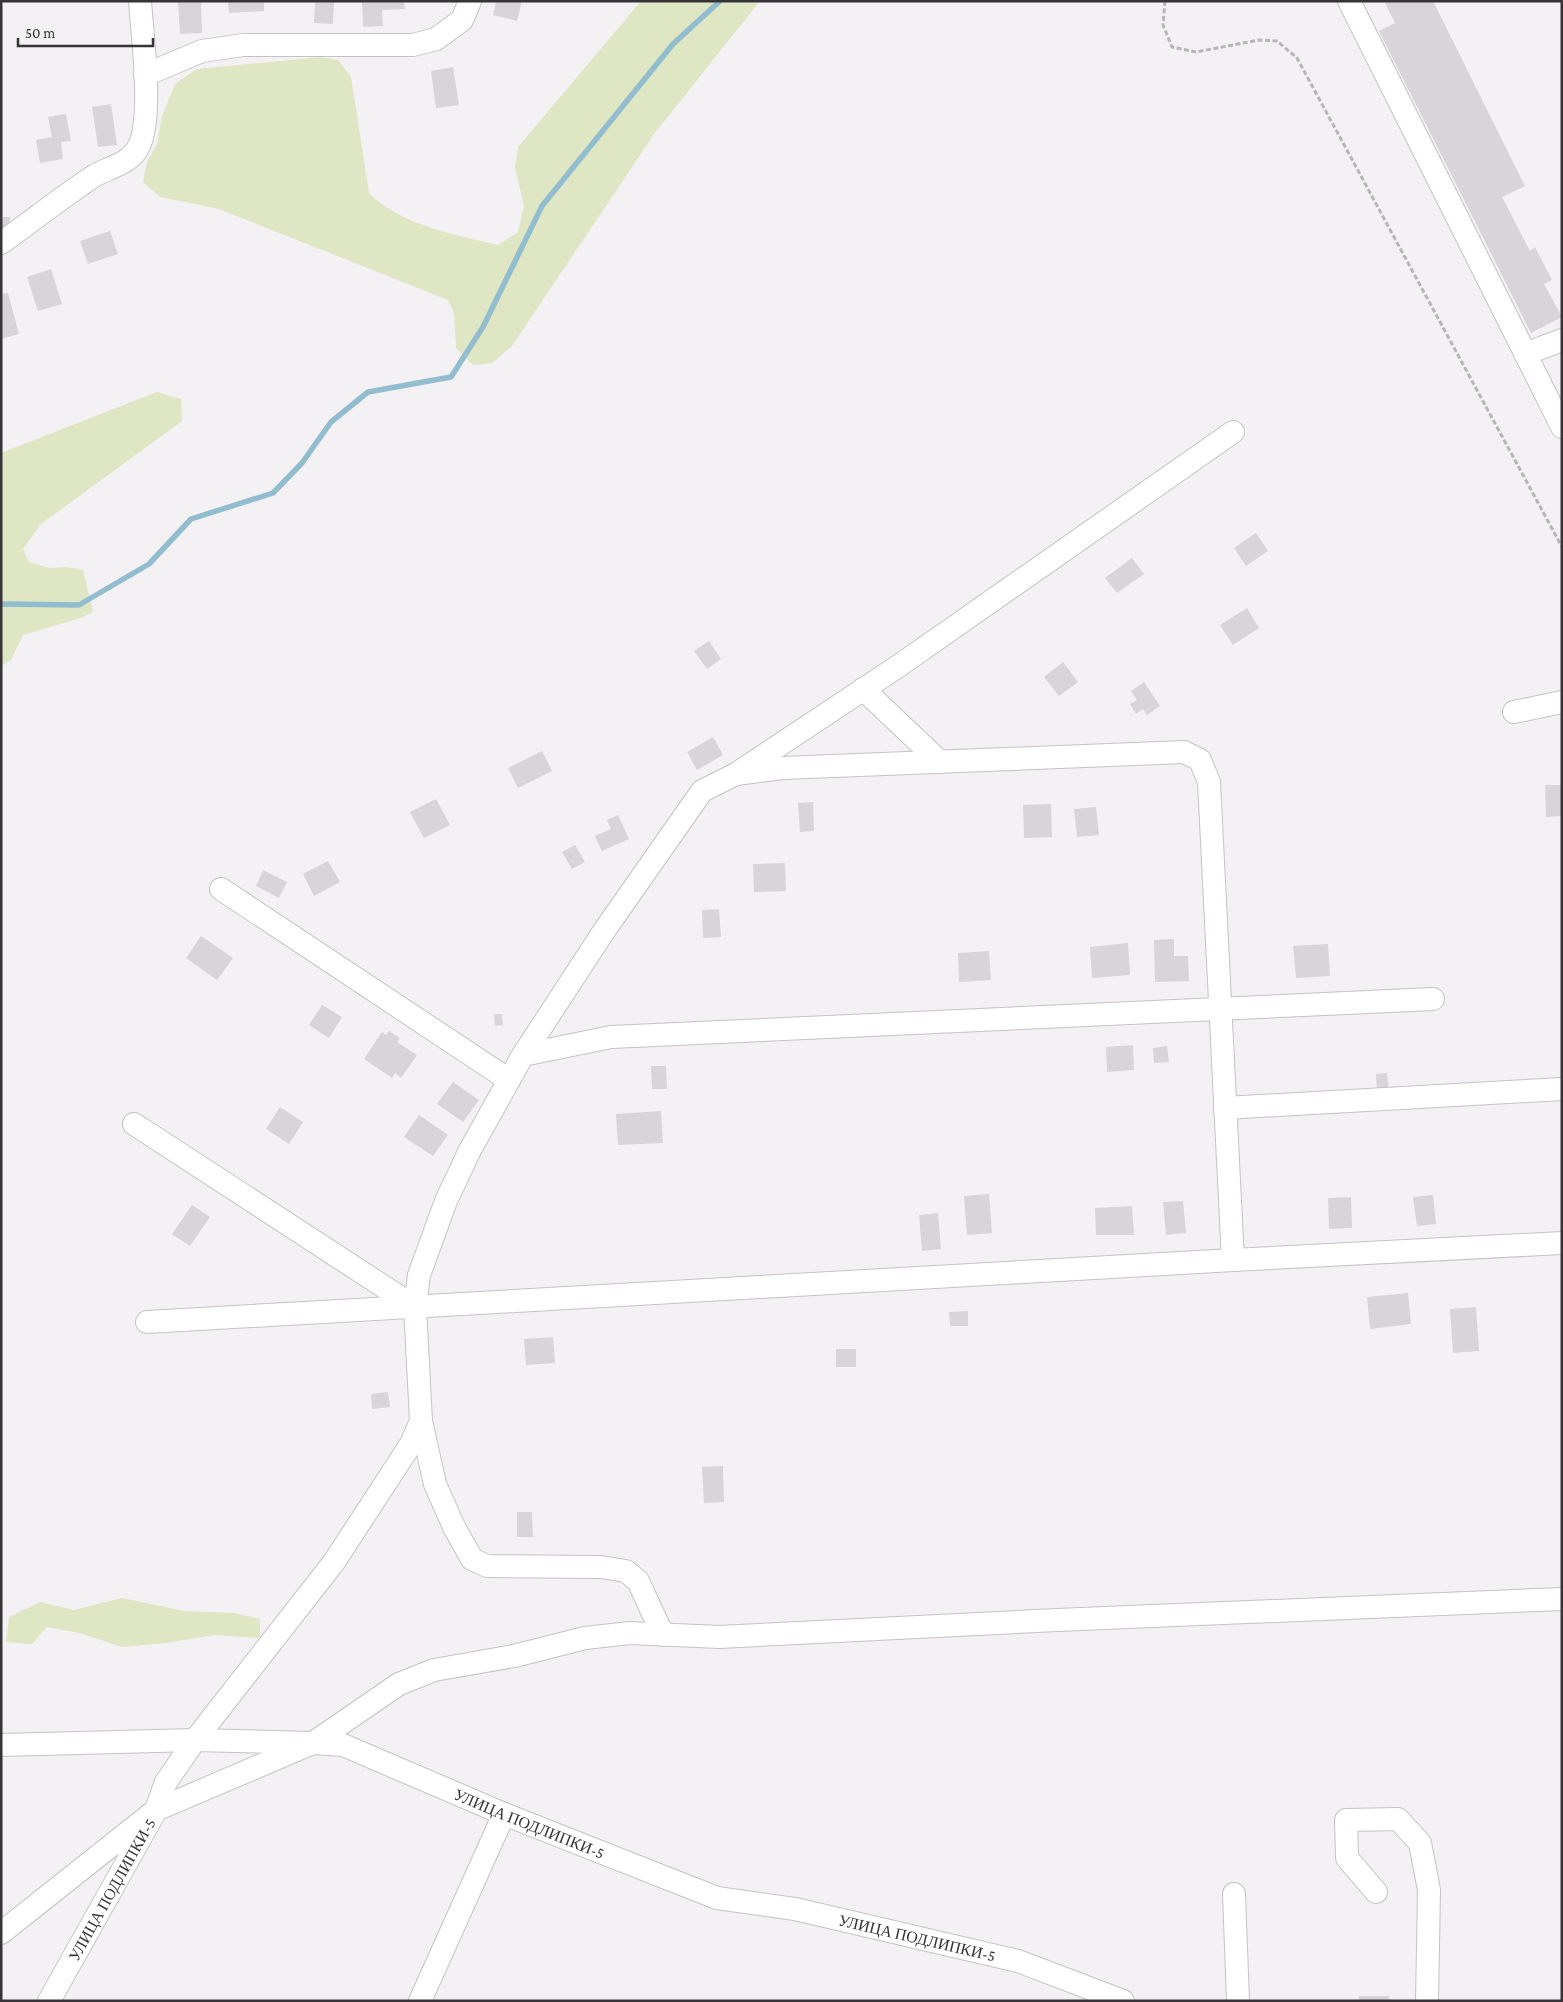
<svg xmlns="http://www.w3.org/2000/svg" width="1563" height="2002" font-family="'Crimson Pro',serif">
<rect width="100%" height="100%" fill="#f4f1f4"/>
<!-- green -->
<g fill="#dfe6c4">
<path d="M641,1H760L654,134L512,346L492,363L473,365L456,348L454,313L448,300L219,209L160,197L143,182L147,162L157,144L162,116L175,84L197,69L320,57L338,60L351,77L369,193C402,226 454,234 498,245L518,232L524,206L515,168L518,147Z"/>
<path d="M157,392L181,399L182,421L41,524L23,549L29,562L49,568L67,567L83,570L93,612L81,618L23,635L11,660L1,666V453Z"/>
<path d="M122,1598L185,1611L234,1613L260,1619V1638L215,1635L165,1643L122,1647L80,1633L47,1627L32,1644L6,1642L9,1617L40,1602L74,1610Z"/>
</g>
<g fill="none" stroke-linecap="round" stroke-linejoin="round">
<!-- stream -->
<path stroke="#92bdcf" stroke-width="5.5" d="M1,604L79,605L149,564L191,519L273,493L302,463L331,422L368,392L451,377L483,327L542,206L673,44L720,1"/>
</g>
<!-- building -->
<g fill="#d8d5d8">
<path d="M178,1H201L202,33L180,34Z"/>
<path d="M228,1H264V11L229,13Z"/>
<path d="M315,1H334L333,24L314,23Z"/>
<path d="M362,1H404L405,9L382,10L383,26L363,27Z"/>
<path d="M496,1H522L517,21L493,15Z"/>
<path d="M1388,1H1433L1525,186L1502,197L1530,251L1535,247L1552,280L1544,284L1562,317L1531,333L1379,31L1395,23L1385,3Z"/>
<path d="M453,67L459,105L436,108L431,71Z"/>
<path d="M111,104L117,145L98,147L92,107Z"/>
<path d="M66,114L71,141L61,142L63,159L40,163L36,140L52,137L48,117Z"/>
<path d="M1,217H11L8,226L1,228Z"/>
<path d="M110,231L118,254L88,264L80,241Z"/>
<path d="M51,269L62,304L38,311L27,277Z"/>
<path d="M8,293L19,334L1,339V294Z"/>
<path d="M1256,533L1268,551L1246,566L1234,548Z"/>
<path d="M1132,558L1144,574L1117,593L1105,578Z"/>
<path d="M1247,608L1259,628L1233,645L1220,625Z"/>
<path d="M709,641L721,659L707,669L694,651Z"/>
<path d="M1063,662L1078,682L1059,696L1044,677Z"/>
<path d="M1144,682L1160,706L1147,715L1143,709L1136,714L1130,704L1137,700L1131,691Z"/>
<path d="M713,737L723,755L697,770L687,752Z"/>
<path d="M542,751L552,771L518,788L508,768Z"/>
<path d="M1545,785H1562V816L1546,817Z"/>
<path d="M436,799L450,825L424,838L410,812Z"/>
<path d="M813,802L814,831L800,832L798,803Z"/>
<path d="M1051,804L1052,837L1024,838L1023,805Z"/>
<path d="M1096,807L1099,835L1077,837L1074,809Z"/>
<path d="M618,815L629,839L602,851L595,836L611,829L607,820Z"/>
<path d="M575,845L585,862L572,869L562,852Z"/>
<path d="M328,861L340,882L314,896L303,874Z"/>
<path d="M785,863L786,891L754,892L753,864Z"/>
<path d="M263,870L287,882L279,898L256,886Z"/>
<path d="M719,909L721,937L703,938L702,910Z"/>
<path d="M201,936L233,958L217,980L186,958Z"/>
<path d="M1174,939V956H1188L1189,981L1155,982L1154,940Z"/>
<path d="M1128,943L1130,975L1092,978L1090,947Z"/>
<path d="M1328,944L1330,976L1296,978L1293,946Z"/>
<path d="M989,951L991,980L959,982L958,953Z"/>
<path d="M322,1005L342,1017L329,1038L309,1025Z"/>
<path d="M494,1014H502L503,1025L495,1026Z"/>
<path d="M389,1031L400,1038L397,1042L417,1055L401,1078L395,1073L392,1078L364,1059L382,1032L386,1035Z"/>
<path d="M1133,1045L1134,1070L1107,1072L1106,1047Z"/>
<path d="M1167,1046L1169,1062L1154,1063L1153,1048Z"/>
<path d="M651,1066H666L667,1089H652Z"/>
<path d="M1387,1073L1389,1091L1377,1092L1376,1074Z"/>
<path d="M453,1082L479,1100L463,1122L437,1104Z"/>
<path d="M280,1107L303,1122L289,1144L266,1129Z"/>
<path d="M661,1111L663,1143L618,1145L616,1114Z"/>
<path d="M419,1115L448,1135L433,1156L404,1137Z"/>
<path d="M989,1194L992,1233L967,1235L964,1196Z"/>
<path d="M1433,1195L1436,1224L1417,1226L1413,1197Z"/>
<path d="M1351,1197L1352,1228L1329,1229L1328,1198Z"/>
<path d="M1183,1201L1186,1233L1166,1235L1163,1202Z"/>
<path d="M192,1205L210,1217L190,1246L172,1234Z"/>
<path d="M1132,1206L1134,1235H1096L1095,1208Z"/>
<path d="M938,1213L941,1249L922,1251L919,1215Z"/>
<path d="M1408,1293L1411,1324L1370,1329L1367,1297Z"/>
<path d="M1476,1307L1479,1351L1453,1353L1450,1309Z"/>
<path d="M968,1311V1326H950L949,1312Z"/>
<path d="M553,1337L555,1363L526,1365L524,1339Z"/>
<rect x="836" y="1349" width="20" height="18"/>
<path d="M388,1392L390,1407L372,1409L371,1394Z"/>
<path d="M723,1466L724,1502L704,1503L702,1467Z"/>
<path d="M517,1512H532L533,1537H517Z"/>
<rect x="1359" y="1996" width="30" height="5"/>
</g>
<g fill="none" stroke-linecap="round" stroke-linejoin="round">
<defs>
<g id="minor">
<path d="M1349,1L1562,427"/>
<path d="M145,75L202,51L243,45H413L436,39L462,20L470,1"/>
<path d="M1,243C32,221 62,197 94,176C107,168 126,165 136,151C155,126 142,34 140,1"/>
<path d="M1525,354L1562,340"/>
<path d="M863,689L940,762"/>
<path d="M1514,712L1562,702"/>
<path d="M739,772L900,665L1233,432"/>
<path d="M221,889L509,1080"/>
<path d="M523,1055L611,1037L1433,999"/>
<path d="M1225,1108L1562,1089"/>
<path d="M134,1124L415,1307"/>
<path d="M147,1322L1233,1260L1562,1243"/>
<path d="M421,1421L435,1484L454,1527L472,1559L487,1566L601,1567L626,1571L638,1581L663,1635"/>
<path d="M1,1745L195,1740L313,1743L399,1684L434,1670L514,1656L585,1638L630,1633L719,1637L1057,1620L1562,1599"/>
<path d="M1376,1892L1347,1858L1346,1820L1398,1819L1420,1843L1429,1890L1427,2001"/>
<path d="M1234,1894L1238,2001"/>
<path d="M1,1933L156,1810L166,1782L195,1740L334,1562L411,1444L421,1421L415,1307L419,1275L446,1201L470,1150L523,1055L604,931L702,791L736,774L783,768L1184,752L1200,760L1209,782L1233,1260"/>
<path id="s1" d="M49,2001L156,1810L313,1743L343,1745L504,1814L717,1898L795,1909L1018,1961L1123,2001"/>
<path d="M420,2001L504,1814"/>
</g>
</defs>
<!-- minor casing -->
<use href="#minor" stroke="#c5c2c5" stroke-width="24"/>
<!-- path -->
<path stroke="#b8b5b8" stroke-width="3" stroke-dasharray="5 2.5" stroke-linecap="butt" d="M1165,1L1163,25L1172,47L1196,52L1259,40L1277,41L1297,58L1562,547"/>
<!-- minor -->
<use href="#minor" stroke="#fff" stroke-width="22"/>
</g>
<g text-anchor="middle" dominant-baseline="central" stroke-width="4" stroke-linejoin="round" paint-order="stroke">
<!-- street labels -->
<g font-size="16" fill="#363436" stroke="#f4f1f4">
<text stroke="none"><textPath href="#s1" startOffset="622">УЛИЦА ПОДЛИПКИ-5</textPath></text>
<text stroke="none"><textPath href="#s1" startOffset="128">УЛИЦА ПОДЛИПКИ-5</textPath></text>
<text stroke="none"><textPath href="#s1" startOffset="1028">УЛИЦА ПОДЛИПКИ-5</textPath></text>
</g>
</g>
<!-- border -->
<rect width="1563" height="2002" fill="none" stroke="#363436" stroke-width="5"/>
<!-- scale -->
<path d="M18 38v8h135v-8" fill="none" stroke="#363436" stroke-width="2.5"/>
<text x="25" y="38" font-size="15" fill="#363436" stroke="#f4f1f4" stroke-width="4" paint-order="stroke">50 m</text>
</svg>
